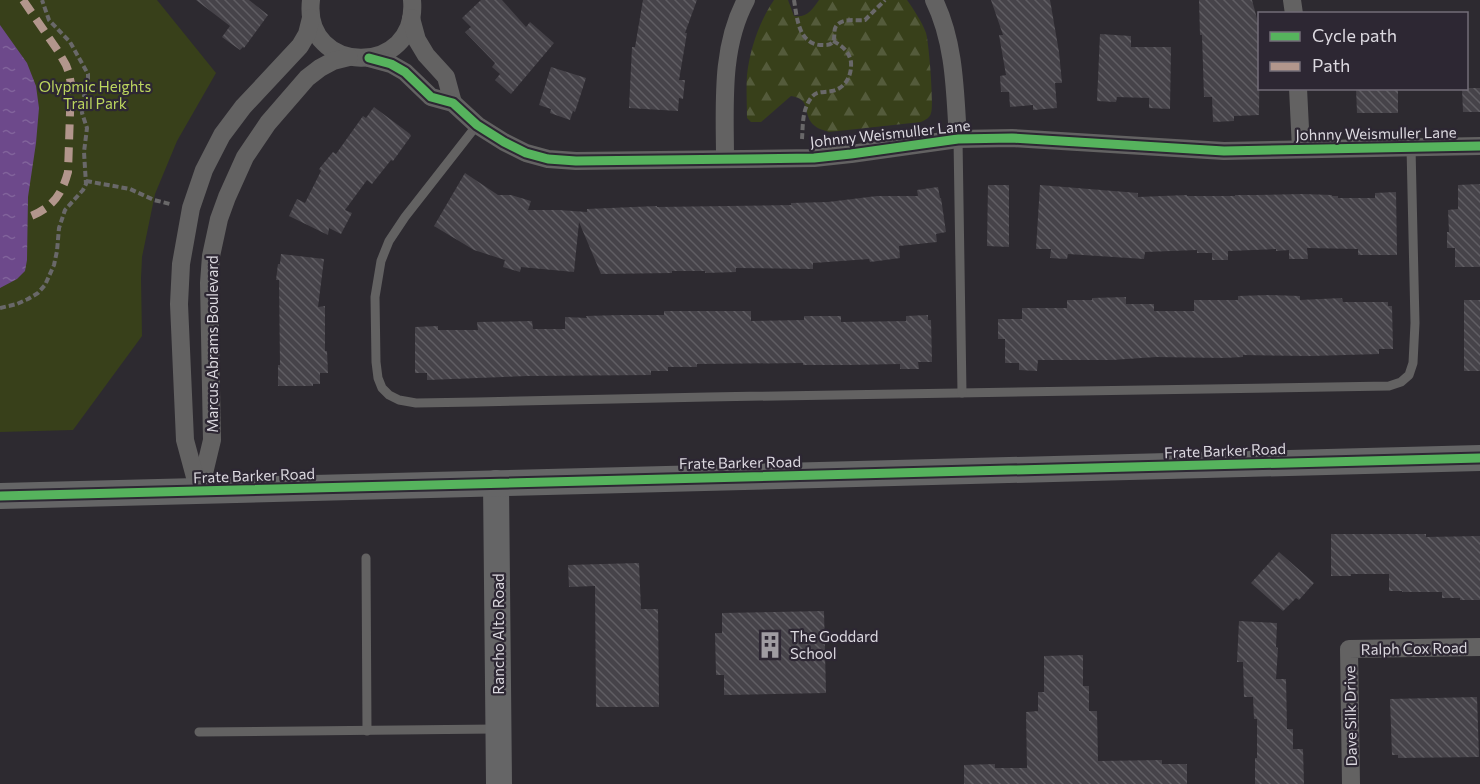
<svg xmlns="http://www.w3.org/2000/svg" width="1480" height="784" font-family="Commissioner,sans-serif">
<defs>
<pattern id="forest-firs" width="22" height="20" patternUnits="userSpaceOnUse" patternTransform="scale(1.5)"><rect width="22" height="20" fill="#38401a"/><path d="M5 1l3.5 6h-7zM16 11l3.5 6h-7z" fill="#545b3b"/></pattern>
<pattern id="water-ripples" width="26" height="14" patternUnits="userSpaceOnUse" patternTransform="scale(1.5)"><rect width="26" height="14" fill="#6d498b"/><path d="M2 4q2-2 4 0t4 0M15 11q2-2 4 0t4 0" fill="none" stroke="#81639b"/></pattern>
<pattern id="building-back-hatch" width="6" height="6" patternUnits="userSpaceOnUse" patternTransform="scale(1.5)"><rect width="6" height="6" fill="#464349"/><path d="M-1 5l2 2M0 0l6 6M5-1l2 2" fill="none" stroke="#605e63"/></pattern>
</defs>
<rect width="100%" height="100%" fill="#2d2a30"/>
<!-- forest -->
<path fill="url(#forest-firs)" d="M774,0H788L794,16C807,18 812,10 819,0H907C914,10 922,22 926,33C929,43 934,106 931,113C930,118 925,120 921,122L829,132C824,130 818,129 815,126C801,115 813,99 791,96L761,122H751L747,118C747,104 746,89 747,75C750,49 759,22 774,0Z"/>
<!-- park -->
<path fill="#38401a" d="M0,0H157L216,73L177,141L155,194L142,257L141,278L142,336L73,430L0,432Z"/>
<!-- water -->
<path fill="url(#water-ripples)" d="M0,25L27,63L36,86L39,108L36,143L28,197L27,260L25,271L17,279L0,288Z"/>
<!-- building -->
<g fill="url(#building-back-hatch)">
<path d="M196,0H249L268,15L244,48L243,47L240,50L222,37L230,26Z"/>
<path d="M481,0H502L526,27L530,22L554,43L511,94L495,80L500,74L492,67L495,63L465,32L471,27L462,18Z"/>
<path d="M643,0H697L685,33H687L679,80H685L683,99L679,98L678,111L629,108L632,47H635Z"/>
<path d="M991,0H1050L1059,52L1062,83H1055L1057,108L1033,110V105L1010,107L1009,92H1001L1000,76L1006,75L999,35H1003Z"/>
<path d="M1199,0H1252L1260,30L1259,115L1234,116V121L1213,122L1212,97H1204L1202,35H1200Z"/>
<path d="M1100,34L1131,36V47H1171L1170,109L1149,108V98L1117,97L1116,102L1097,101Z"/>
<path d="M551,67L586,78L575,112L573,111L570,120L550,113L551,109L539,105Z"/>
<path d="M1356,88L1398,89V113H1357Z"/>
<path d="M1462,88H1480V112H1463Z"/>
<path d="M374,107L410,134L411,136L393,161L391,160L372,184L367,180L345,210L352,213L341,234L329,228L328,235L289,216L297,199L305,203L321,171L319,169L333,152L336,154L363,116L366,118Z"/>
<path d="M465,173L498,195H511L531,201L528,210H559L587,212V209L657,206V207L791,205V203L828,202L877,196H918L917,190L938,187L940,198H941L946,232L936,234L937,242L899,246L900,258L870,262L869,259L813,263V269L736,268V272L705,273V271H672V273L601,274L579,222L574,272L521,267L520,272L503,267L505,260L474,250L434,226Z"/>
<path d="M1480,184V267H1455V248H1447V232H1449L1448,210L1458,209V185Z"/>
<path d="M988,185H1009V247L987,246Z"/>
<path d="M1040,185L1138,193V197L1187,195V196H1235V195H1255L1302,194L1332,195V196H1338V198H1375V193L1396,192L1397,255H1358V249L1307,248L1308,259H1289V250L1276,251V249L1228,251V260H1212V253H1197V250L1145,252L1144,259L1068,254L1067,259L1050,258L1051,249H1036Z"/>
<path d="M281,254L324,259L318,307L325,306V351H327L328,373H320V384H313V386H278V365H280L279,280H276L278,264H280Z"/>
<path d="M1268,295L1300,296V300L1342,298L1343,302H1388V306H1392L1393,349H1379V354L1311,356L1243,355V357L1223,358L1156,357L1112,360H1038L1037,371L1019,370V363H1005V339H998V319H1022V308H1067V300H1092V298L1126,297V304H1154V311H1194V300H1238V296Z"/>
<rect x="1464" y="300" width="16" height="71"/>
<path d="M664,311H751V321L804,320V316H841V322L906,321V316L928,315V320H931L932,362H918L919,369H900V364L848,365H803V363L697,364V367H668V371H651V375L526,376L427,380V373H415V327L438,326V330H478L477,322L532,321L533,329H565V317L587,318L586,316L620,315H664Z"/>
<path d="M1331,534H1426V537L1480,536V600H1460V598H1442V592H1402V591H1389V574H1351V576H1331Z"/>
<path d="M1279,552L1314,583L1299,600L1296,598L1283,611L1251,583Z"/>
<path d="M639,563L641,609H658L659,707H596L595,586L569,587L568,565Z"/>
<path d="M824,611L826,693L724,695V675H716L715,633H722V613Z"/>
<path d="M1239,621L1277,623L1276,647L1278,648L1276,679H1286L1287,729H1293V749H1303L1304,784H1255V758H1257V719H1254L1253,697H1244L1243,662H1237Z"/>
<path d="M1083,655V686H1089V711H1097L1098,761L1162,760V764H1187V784H964V765L995,764V768H1027L1026,712L1038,711V692H1044V656Z"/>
<path d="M1477,697L1479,757L1398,758V755H1392L1390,699Z"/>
</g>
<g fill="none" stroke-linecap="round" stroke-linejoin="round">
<!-- path -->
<g stroke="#696869" stroke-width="4" stroke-dasharray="6 3" stroke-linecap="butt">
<path d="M794,0C797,17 798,43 820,45C824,45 830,46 833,42C836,36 832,29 838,24C845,18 857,21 865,20L885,0"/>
<path d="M802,139C803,125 802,110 811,98C817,90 824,93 832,91C846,88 852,75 851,62C849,51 842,46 833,41"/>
<path d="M86,181L130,189L154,200L170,204"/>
<path d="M0,308L17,304L28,299L38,293L45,285L54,265L57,251L59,228L65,210L83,190L86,184L84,152L87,128L82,113L84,96L88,86V74L70,42L49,20L42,0"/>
</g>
<!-- lane -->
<g stroke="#636262" stroke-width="9">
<path d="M477,125L405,217L389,241L381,261L375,297L376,362L378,378L382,388L389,395L399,400L416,403L477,402L708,397L1389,386L1401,382L1409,375L1413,363L1415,323L1411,147"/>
<path d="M958,139L962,393"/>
<path d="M366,558L367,731"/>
<path d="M199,732L495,729"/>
</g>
<!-- street -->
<g stroke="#636262" stroke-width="18">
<path d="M311,0C302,76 419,78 412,0"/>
<path d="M934,0C955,43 955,92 958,139"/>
<path d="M1292,0L1294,14"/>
<path d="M411,18L417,40L426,55L446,77L453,103"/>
<path d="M369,58L391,64L405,72L431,97L453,103L477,125L504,142L526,153L548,159L576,161L814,158L851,154L958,139L1012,138L1224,151L1480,146"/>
<path d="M1298,88L1301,149"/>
<path d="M725,159C725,106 720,48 746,0"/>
<path d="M200,490L212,440L209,283L211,256L219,219L227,197L245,157L268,123L307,78L320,68L333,61L349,57"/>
<path d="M199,492L185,440L179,304L181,264L191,208L204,170L222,135L243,107L300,46L307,34L311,18"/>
<path d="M1351,784L1349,649L1480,647"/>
</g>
<!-- secondary -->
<g stroke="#656566" stroke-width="26">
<path d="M496,483L499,784"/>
<path d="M0,496L1480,458"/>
</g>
<!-- quiet -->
<path stroke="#b2968c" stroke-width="8" stroke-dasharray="15 8" stroke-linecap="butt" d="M23,0L58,51L66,65L69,73L71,84L68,172C62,194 53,207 31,216"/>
<defs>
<g id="cycleway">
<path d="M369,58L391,64L405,72L431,97L453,103L477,125L504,142L526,153L548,159L576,161L814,158L851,154L958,139L1012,138L1224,151L1480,146"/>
<path d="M0,496L1480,458"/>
</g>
</defs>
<!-- cycleway casing -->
<use href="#cycleway" stroke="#2d2733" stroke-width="13"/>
<!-- cycleway -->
<use href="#cycleway" stroke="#56b35d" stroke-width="9"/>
</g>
<!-- icons -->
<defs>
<symbol id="building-bare" viewBox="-9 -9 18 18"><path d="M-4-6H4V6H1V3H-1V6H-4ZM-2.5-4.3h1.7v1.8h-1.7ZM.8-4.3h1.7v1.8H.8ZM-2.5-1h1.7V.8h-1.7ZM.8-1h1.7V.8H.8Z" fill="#9f9ca2" stroke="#2d2733" stroke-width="2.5" paint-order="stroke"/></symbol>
</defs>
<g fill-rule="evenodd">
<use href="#building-bare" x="751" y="626" width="38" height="38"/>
</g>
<g text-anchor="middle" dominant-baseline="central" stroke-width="4.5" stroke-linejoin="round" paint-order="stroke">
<!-- park labels -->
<g font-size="15" fill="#bcd65e" stroke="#2d2733">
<text x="95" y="86">Olypmic Heights<tspan x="95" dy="17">Trail Park</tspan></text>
</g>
<!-- street labels -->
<g font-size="15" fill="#dcd9e0" stroke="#2d2733">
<text transform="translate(890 133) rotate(-6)">Johnny Weismuller Lane</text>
<text transform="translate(1376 133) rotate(-1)">Johnny Weismuller Lane</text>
<text transform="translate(212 344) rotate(-90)">Marcus Abrams Boulevard</text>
<text transform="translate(1225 450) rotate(-2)">Frate Barker Road</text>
<text transform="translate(740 462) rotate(-1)">Frate Barker Road</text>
<text transform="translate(254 475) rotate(-2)">Frate Barker Road</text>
<text transform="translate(498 634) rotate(-90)">Rancho Alto Road</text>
<text transform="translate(1414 648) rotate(-1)">Ralph Cox Road</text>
<text transform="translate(1350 716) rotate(-91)">Dave Silk Drive</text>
</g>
<!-- poi labels -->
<g font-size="15" fill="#dcd9e0" stroke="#2d2733" text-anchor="start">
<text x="790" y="636">The Goddard<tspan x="790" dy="17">School</tspan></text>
</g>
</g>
<!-- legend -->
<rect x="1258" y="12" width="210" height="78" fill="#2d2733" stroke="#736e78" stroke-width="1.5"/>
<rect x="1270" y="32" width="30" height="9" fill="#56b35d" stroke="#736e78" stroke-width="1.5"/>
<text x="1312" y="42" font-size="18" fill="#dcd9e0">Cycle path</text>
<rect x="1270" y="62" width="30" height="9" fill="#b2968c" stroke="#736e78" stroke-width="1.5"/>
<text x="1312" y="72" font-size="18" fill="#dcd9e0">Path</text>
</svg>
